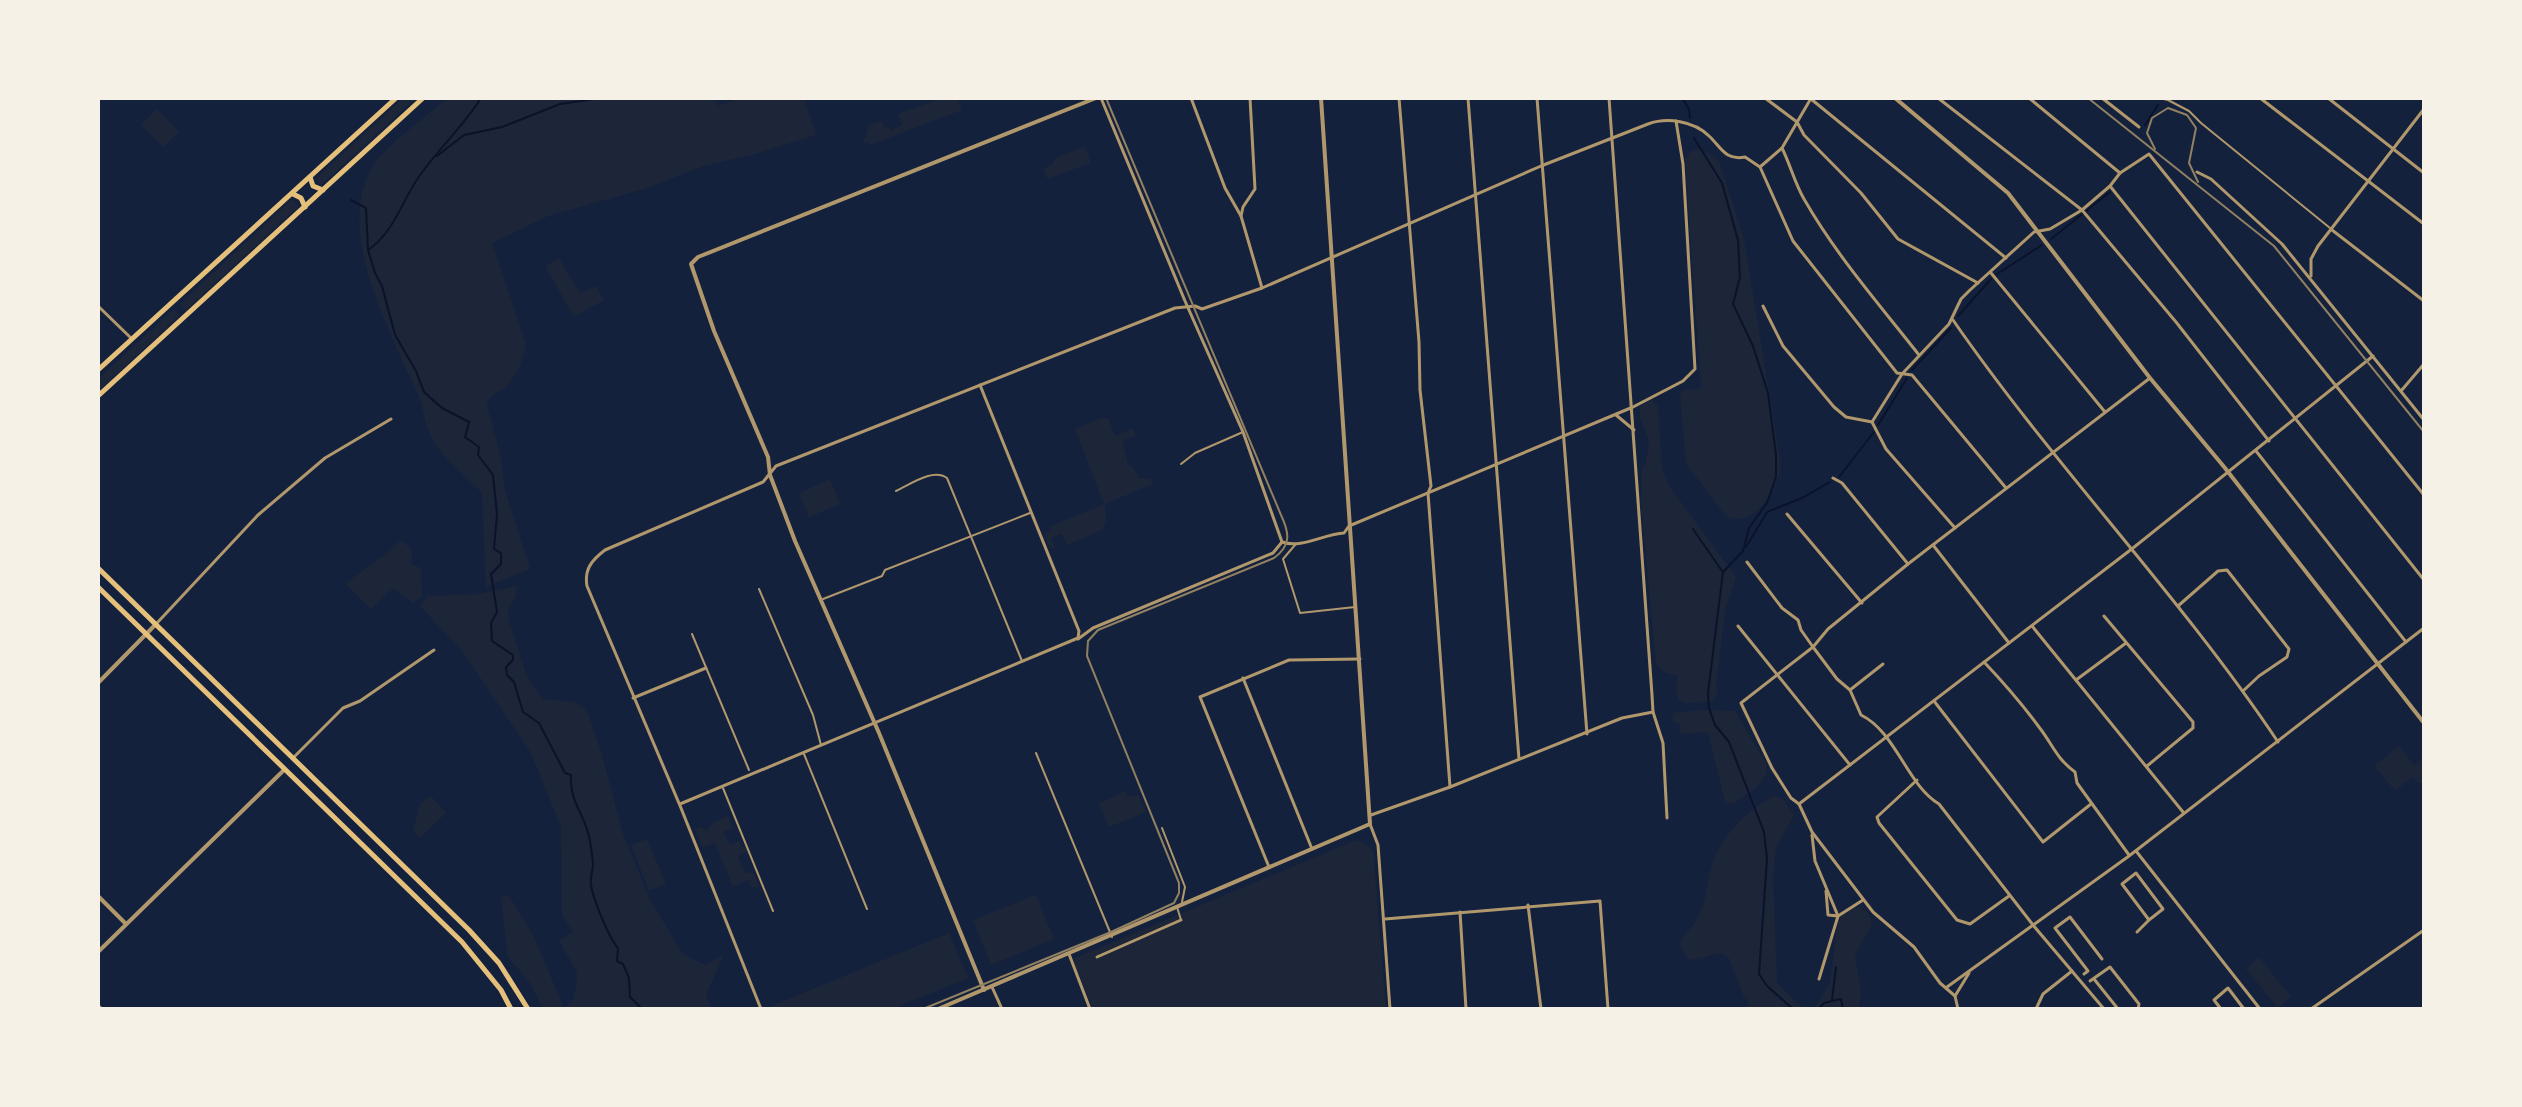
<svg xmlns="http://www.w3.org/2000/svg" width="2522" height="1107" font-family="'Open Sans',sans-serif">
<rect width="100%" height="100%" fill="#14213d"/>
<!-- green -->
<g fill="#1d2539">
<path d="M403,98H416L321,185L315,179Z"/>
<path d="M448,98H714L718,106L739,98H804L816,135L755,154L704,166L644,189L548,216L492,243L526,345L519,369L506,388L490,397L487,406L500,453L505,490L530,569L486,587L482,493C453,462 428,451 422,404C395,340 334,238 371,169C383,147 427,116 448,98Z"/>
<path d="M941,98H957L962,110L870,145L867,142L863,144L869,125L882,121L885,128L889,127L891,130L902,125L898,114Z"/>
<path d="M157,109L179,132L163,147L141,125Z"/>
<path d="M1085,146L1091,163L1047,179L1044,168L1053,164L1055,158Z"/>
<path d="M1698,149L1714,156L1720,164L1744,239L1781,466C1777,490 1755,529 1726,516L1686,464L1680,394L1683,390L1698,389L1701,386L1685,160L1690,152Z"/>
<path d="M292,199L299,206L186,310L180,304Z"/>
<path d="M559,258L580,294L596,286L604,300L574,317L545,266Z"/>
<path d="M174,309L180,315L98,391V379Z"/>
<path d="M1652,399L1658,407L1662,468L1669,486L1736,577L1725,610L1716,688L1718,695L1712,701L1686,703L1678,700L1676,690L1678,676L1664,672L1656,664L1641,503L1642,469L1646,464L1649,440L1640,418V407Z"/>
<path d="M1101,418H1108L1115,436L1133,428L1136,436L1122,441L1129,467L1132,466L1140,479L1150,478L1153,484L1105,504L1106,520L1103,530L1067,545L1062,534L1051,538L1055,547L1050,549L1044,533L1051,530V526L1104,504L1075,429Z"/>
<path d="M830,479L840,504L809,517L799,493Z"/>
<path d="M401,540L412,550L411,564L421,568L422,597L413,603L393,588L371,609L346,584C364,568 384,558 401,540Z"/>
<path d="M517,586L515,597L508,609L509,621L527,677L543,699L576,702L587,711L601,751L622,831L650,900L683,954L705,965L724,954L706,995L711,1009H543L530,983L508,957L501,899L505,895L510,897L534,937L564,1008L575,998L573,994L576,991L577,972L559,941L573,931L562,916L561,827L531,753L463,652L420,606L428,596L478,594Z"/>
<path d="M1699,710L1735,711L1766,763C1770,783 1750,791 1736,802L1730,804L1725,802L1708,732L1680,734L1681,726L1672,720L1674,713Z"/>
<path d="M2399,746L2414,765L2424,757V783H2418L2412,777L2395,791L2374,766Z"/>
<path d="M1125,791L1128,797L1138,795L1146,812L1109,827L1099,804Z"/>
<path d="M431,796L446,813L420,838L413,831L414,828L420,804Z"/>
<path d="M1774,796L1783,799L1794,815L1776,848L1773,875L1777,983L1804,1009H1746L1749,1001L1744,997L1729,958L1720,953L1693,960L1686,958L1680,944C1683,933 1692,929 1697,919C1706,903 1707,882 1712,865C1720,837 1748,809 1774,796Z"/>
<path d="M729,816L733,828L723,832L730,845L739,841L742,847H745L747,852L738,856L745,873L753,872L759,886L752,888L748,880L733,887L715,843L702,847L695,829L701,827L707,831L712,823Z"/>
<path d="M647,839L666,884L649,891L631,845Z"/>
<path d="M1356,840L1363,842L1373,851L1386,1009H1093L1073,959Z"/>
<path d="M1036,895L1054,939L991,965L973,920Z"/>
<path d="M1855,906L1868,912L1872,924L1855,955L1861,993L1859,1009H1814L1830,983L1838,921L1842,914Z"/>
<path d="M949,933L968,978L892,1009H764Z"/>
<path d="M2259,957L2291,997L2278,1008L2246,969Z"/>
</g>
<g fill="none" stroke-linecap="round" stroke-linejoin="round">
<!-- stream -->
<g stroke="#0b132b" stroke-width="2">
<path d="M1682,98L1689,109L1690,118"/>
<path d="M2145,125L2158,105"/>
<path d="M1694,138L1722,183L1738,240L1740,277L1733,304L1753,346L1768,393L1776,455V477L1767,503L1749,528L1743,551L1723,572L1708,693L1709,708L1715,725L1729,742L1764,832L1767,859L1759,974L1767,986L1793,1009"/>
<path d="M437,156L464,135L502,127L560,104L602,98"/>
<path d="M351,200L366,208L368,250L375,273L382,286L395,335L416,371L424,392L442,408L469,422L465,437L479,447L478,455L493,475L497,514L494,549L501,553V564L491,574L497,612L491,623L492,641L513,655V660L506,667L507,675L514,682L523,712L539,723L565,773L571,775C569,803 586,815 590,841C591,849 593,858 593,866C592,872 590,879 591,885C593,899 609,938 618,948L617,961L623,964L629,978L630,997L642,1009"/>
<path d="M2051,239L2110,192"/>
<path d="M368,250C394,232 401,203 418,178C437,150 463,127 481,98"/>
<path d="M1997,274L2042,245"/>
<path d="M1958,316L1991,279"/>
<path d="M1912,370L1951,328"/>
<path d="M1878,425L1907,378"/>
<path d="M1839,477L1874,432"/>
<path d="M1693,529L1722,571"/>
<path d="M1746,547L1767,512L1802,498L1830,482"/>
<path d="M1832,1000L1836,967"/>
<path d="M1818,1009L1824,1003L1841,999L1843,1009"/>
</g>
<!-- service -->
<g stroke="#b1986c" stroke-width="2">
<path d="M2166,99L2189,111L2201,123L2330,228"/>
<path d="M1181,464L1195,453L1243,432"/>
<path d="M896,491C911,484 933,468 947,478L1022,661"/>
<path d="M1295,545L1283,559L1300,613L1355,607"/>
<path d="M759,589L813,715L821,745"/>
<path d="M823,599L882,576L885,570L1030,513"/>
<path d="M692,634L749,770"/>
<path d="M1036,753L1112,937"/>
<path d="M804,754L867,909"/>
<path d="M723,788L773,911"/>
<path d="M1162,828L1185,887L1182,902"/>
<path d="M1177,907L1181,920"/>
</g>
<!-- pedestrian -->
<g stroke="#b1986c" stroke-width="3">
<path d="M2137,932L2149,920L2122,884L2136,873L2163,909L2149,920"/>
<path d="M1097,957L1181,920"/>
<path d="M2084,974L2088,971L2055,928L2070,917L2102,959"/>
<path d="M2094,979L2118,1009"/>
<path d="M2090,981L2110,967L2139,1004L2138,1009"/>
<path d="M488,1009H489"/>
<path d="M2221,1009L2214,1000L2228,988L2244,1009"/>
</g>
<!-- minor -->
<g stroke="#b1986c" stroke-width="3">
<path d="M1101,98L1185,301L1243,432L1282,542"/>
<path d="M1191,98L1225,188L1241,216L1262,288"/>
<path d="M1399,98L1419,342L1420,390L1431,486L1428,493L1450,787"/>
<path d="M1468,98L1519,759"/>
<path d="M1537,98L1587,734"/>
<path d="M1609,98L1652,695L1653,712L1663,743L1667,818"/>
<path d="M1765,98L1797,122L1804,135L1861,193L1898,239L1978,283"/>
<path d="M1938,98L2082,210L2176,322L2269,441"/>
<path d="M2029,98L2120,173"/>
<path d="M2102,98L2139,127"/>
<path d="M2160,98L2166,99"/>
<path d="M2260,98L2424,224"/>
<path d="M2328,98L2424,173"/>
<path d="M1811,99L2006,258"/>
<path d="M1782,148C1790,164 1795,184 1804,199C1836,255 1879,304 1919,355"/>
<path d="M1760,167L1782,148L1810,100"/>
<path d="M2197,172L2211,179L2282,244L2424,420"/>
<path d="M2110,186L2424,580"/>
<path d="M1241,216L1243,207L1255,189L1250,98"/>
<path d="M2332,230L2424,301"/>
<path d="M1991,273L2105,412"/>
<path d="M2311,276V259L2318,246L2424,109"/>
<path d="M98,306L132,339"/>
<path d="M1763,306L1783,346L1834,407L1846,417L1872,422L1886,449L1955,528"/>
<path d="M1953,320C2054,466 2179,594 2278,742"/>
<path d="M2401,391L2424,364"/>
<path d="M1616,415L1634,430"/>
<path d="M1872,422L1902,374L1949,324L1961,299L1970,290L2034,232L2050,229L2082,210L2110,186L2120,173L2149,154L2424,495"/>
<path d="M2256,451L2406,642"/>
<path d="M1833,478L1842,483L1908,564"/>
<path d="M1787,514L1862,603"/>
<path d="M1282,542C1301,549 1324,534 1344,533L1349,526L1633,407L1683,381L1695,369L1683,164L1676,121"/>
<path d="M1933,545L2009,643"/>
<path d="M1747,562L1782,608L1798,620L1801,630L1813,647L1837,679L1850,690L1861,715C1896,732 1907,785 1939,804L2033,925L2104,1009"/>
<path d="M2178,606L2218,571L2227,570L2289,649L2287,657L2259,676L2243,691"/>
<path d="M2104,616L2193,722V728L2147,766"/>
<path d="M157,623L258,515L325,458L391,419"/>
<path d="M1738,626L1850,765"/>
<path d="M2032,626L2183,812"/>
<path d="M1078,639L1093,628L1273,553L1282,542"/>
<path d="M1984,662C2004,683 2022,704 2039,727C2053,745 2056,758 2075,772L2077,783L2129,855"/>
<path d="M1243,678L1312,849"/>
<path d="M2076,680L2126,643"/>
<path d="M1850,690L1883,664"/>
<path d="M633,698L706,668"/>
<path d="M1934,701L2043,842L2091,804"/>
<path d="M294,757L343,708L360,701L434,650"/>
<path d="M1917,780L1877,817L1879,823L1957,920L1970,924L2009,896"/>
<path d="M680,804L1078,638L1079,631L980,385"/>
<path d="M1799,804L2133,548L2373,356"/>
<path d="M1371,815L1450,787L1622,718L1653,712"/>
<path d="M1370,824L1378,845L1390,1009"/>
<path d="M1812,835L1815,861L1838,916L1819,979"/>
<path d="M2136,851L2260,1009"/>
<path d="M1269,867L1200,697L1289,660L1360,659"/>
<path d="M1826,891L1828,915L1838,916L1863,900"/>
<path d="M1528,905L1541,1009"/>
<path d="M1460,912L1466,1009"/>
<path d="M1385,919L1600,901L1608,1009"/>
<path d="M1069,954L1090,1009"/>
<path d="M992,987L1002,1009"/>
<path d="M1947,987L2129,856L2424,628"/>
<path d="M1955,996L1969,973"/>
<path d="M761,1009L681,808L587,586C584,569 592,560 605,550L763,482L776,466L1175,308L1195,306L1202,309L1262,288L1541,166L1648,124C1667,117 1694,121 1709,136C1721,147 1725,161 1745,157L1760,167L1793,241L1897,373L1912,375L2006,488"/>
<path d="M1958,1009L1955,996L1940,983L1914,947L1873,912L1812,832L1799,804L1791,798L1772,768L1741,703L1813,647L1828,629L1908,564L2150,378"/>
<path d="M2036,1009L2043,994L2072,971"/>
<path d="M2311,1009L2424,930"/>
</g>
<!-- tertiary -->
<g stroke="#b1986c" stroke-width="4">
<path d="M1895,98L2008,193L2150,378L2225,468L2424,723"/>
<path d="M98,683L156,624"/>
<path d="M98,896L126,924"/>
<path d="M98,952L284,770"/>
<path d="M984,990L879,733L795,541L770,475L768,457L714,331L691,264L698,257L1096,98"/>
<path d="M98,1006L101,1009"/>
<path d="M938,1009L1370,824L1321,98"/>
</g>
<!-- primary -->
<g stroke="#e5c07b" stroke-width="5">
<path d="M310,177L313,186L323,190"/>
<path d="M293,194L301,198L305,207"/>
<path d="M98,370L396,98"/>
<path d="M98,396L423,98"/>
<path d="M98,568L469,930L499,963L528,1009"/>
<path d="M98,587L462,942L501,990L511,1009"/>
</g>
<!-- tram -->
<g stroke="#918062" stroke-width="2">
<path d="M2088,98L2274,246L2424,432"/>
<path d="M2155,149L2147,133L2152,118L2168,108L2187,115L2196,128L2189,163L2198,182"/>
<path d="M923,1009L1111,932L1174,903L1179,893V883L1087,656L1088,641L1098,630L1274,558C1292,545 1289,532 1281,515L1106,98"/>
</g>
</g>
<!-- border -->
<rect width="2522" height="1107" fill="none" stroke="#f6f1e7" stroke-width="200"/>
</svg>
